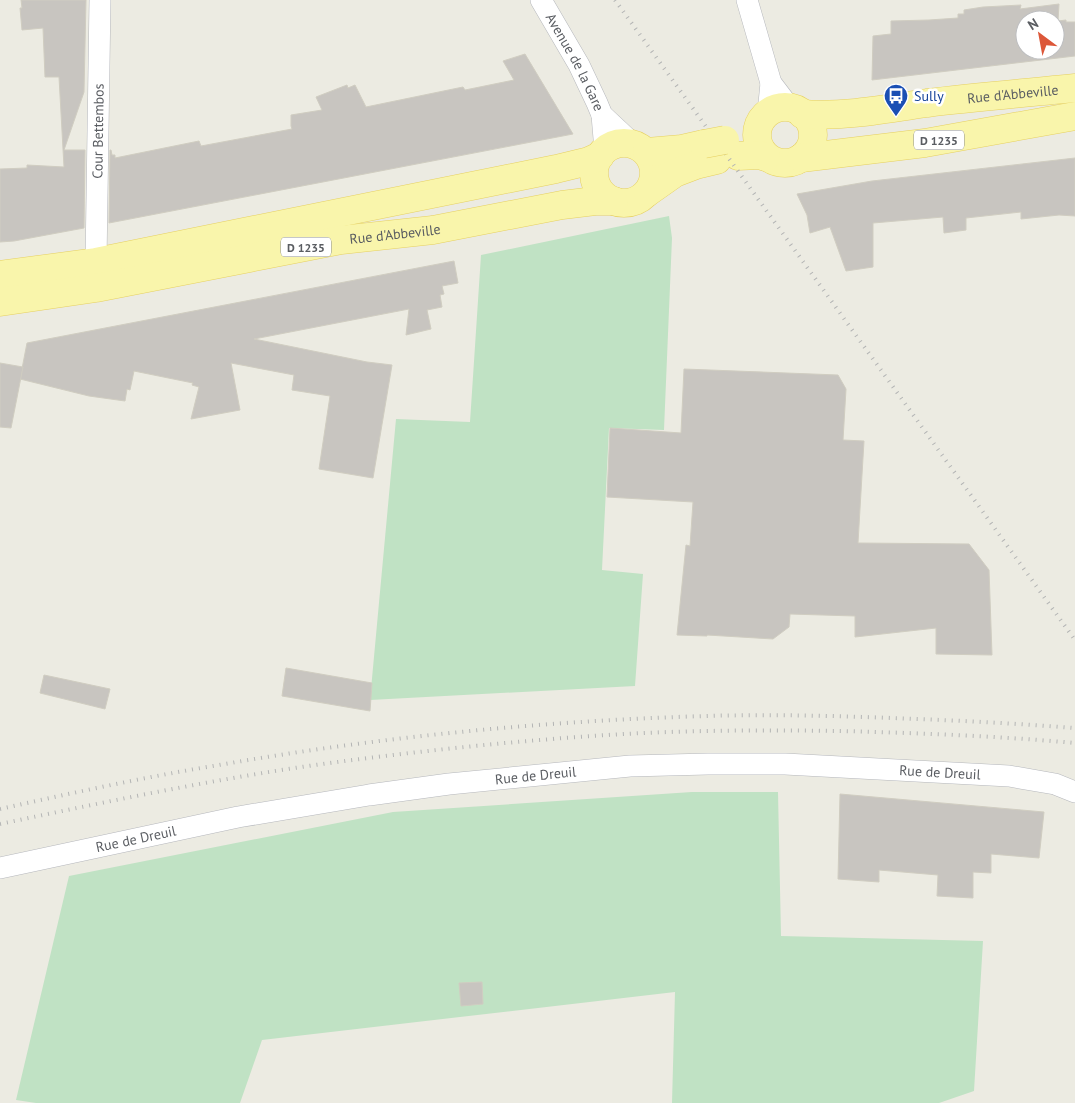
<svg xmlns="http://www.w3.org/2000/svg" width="1075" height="1103" font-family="'PT Sans',sans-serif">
<rect width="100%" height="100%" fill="#ecebe2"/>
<!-- green -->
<g fill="#c0e2c4">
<path d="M669,216L672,238L664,430L609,428L602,570L643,574L635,686L370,700L396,419L470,422L481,255Z"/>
<path d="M692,792H778L781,936L983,941L974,1091L939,1103H672L675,992L262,1040L240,1103H36L16,1100L69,876L393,812Z"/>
</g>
<!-- building -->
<g fill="#c8c5c0" stroke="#d0cdc1" fill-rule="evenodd">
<path d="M21,0H86L84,92L64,150H85L84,228L14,241L0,242V169L27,168V165L64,167L59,77H45L43,28L22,30L20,8H22Z"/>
<path d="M1059,4L1058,21L1066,20V22H1075V56L872,80L873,36L891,34V21L929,20L958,18V14H964V10L983,7L1021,5L1020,9ZM1025,20H1055V50H1025Z"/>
<path d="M525,54L573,134L109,223L110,150H111L112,155H115V158L199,141L201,146L292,129L291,126V115L322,110L316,97L347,85L348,88L355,85L366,107L463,87L465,90L514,80L503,61Z"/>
<path d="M1075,158V216L1059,215L1021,219V212L966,218V230L944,233L943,217L873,223V267L846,271L830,227L810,233L807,215L797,194L872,181Z"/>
<path d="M454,261L458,283L442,286L444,294L440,295L442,307L427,310L431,329L406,335L409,309L254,339L367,362L392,365L373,478L319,469L330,396L292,390L294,375L231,363L240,410L191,419L199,387L192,385L193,383L134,371L130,390L127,389L125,401L89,396L20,379L27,343Z"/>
<path d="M0,363L23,367L11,428L0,427Z"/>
<path d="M684,369L838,375L846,389L843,440L864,441L858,543L969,544L989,570L992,655L936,654V628L855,637V616L790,614L789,627L773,639L707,635V636L677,635L686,545L690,546L693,502L607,497L610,428L681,433Z"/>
<path d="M286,668L372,683L370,711L282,696Z"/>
<path d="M44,675L110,689L105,709L40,693Z"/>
<path d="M840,794L1044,812L1039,858L991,854V873L973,872V898L937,896L938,875L879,870V882L838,879Z"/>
<path d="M482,982L483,1004L461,1006L459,983Z"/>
</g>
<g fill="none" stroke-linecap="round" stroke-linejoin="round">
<defs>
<g id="street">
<path id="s1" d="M541,0L579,65L597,103L602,115L633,144"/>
<path d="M747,0L771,83L790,108"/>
<path d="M768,113L771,83"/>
<path d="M602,115L605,150"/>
<path id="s2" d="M96,277V262L100,0"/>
<path id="s3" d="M0,868L238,817L369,795L449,784L630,766L708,764H785L1009,776L1055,784L1075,792"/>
</g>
<g id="primary">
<circle cx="785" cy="135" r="28"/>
<path id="s4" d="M802,114C844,117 886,109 927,103C976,97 1026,93 1075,88"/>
<circle cx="624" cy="173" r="30"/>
<path d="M647,152L682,149L704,144"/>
<path d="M738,156L759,155L766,157"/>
<path d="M801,158L925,143L1075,116"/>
<path d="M648,192L675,173L696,165L717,160"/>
<path d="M0,275L96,262L556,169L589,161L600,156"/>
<path id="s5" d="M0,302L96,288L341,240L433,230L562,205L595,201H614"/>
</g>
</defs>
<!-- street casing -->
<use href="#street" stroke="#b5b7bc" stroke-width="22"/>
<!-- primary casing -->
<use href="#primary" stroke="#e6d061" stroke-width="29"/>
<!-- street -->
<use href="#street" stroke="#fff" stroke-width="21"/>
<!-- primary -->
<use href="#primary" stroke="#f9f5ab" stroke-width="28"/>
<!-- rail -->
<g stroke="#b3b4b4" stroke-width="4" stroke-dasharray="1 6" stroke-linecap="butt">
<path d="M615,0L1075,640"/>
<path d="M0,809C72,793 145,777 219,765C379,737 542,721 705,716C776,714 847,716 917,719C970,721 1023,724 1075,728"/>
<path d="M0,824C105,802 210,780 315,765C418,751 521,740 624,734C696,730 769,730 841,731C919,733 997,736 1075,743"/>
</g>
<defs>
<path id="primary-bridge" d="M704,144L725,140"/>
</defs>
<!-- primary-bridge casing -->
<use href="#primary-bridge" stroke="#e6d061" stroke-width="29" stroke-linecap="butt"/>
<!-- primary-bridge -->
<use href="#primary-bridge" stroke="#f9f5ab" stroke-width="28"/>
</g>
<!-- icons -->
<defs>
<symbol id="bus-pin" viewBox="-11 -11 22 30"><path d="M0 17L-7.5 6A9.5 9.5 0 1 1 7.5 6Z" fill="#1a4fb4" stroke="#fff"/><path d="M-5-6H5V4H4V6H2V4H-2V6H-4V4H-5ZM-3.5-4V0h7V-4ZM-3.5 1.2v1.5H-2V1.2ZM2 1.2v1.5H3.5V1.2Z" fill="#fff"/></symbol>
</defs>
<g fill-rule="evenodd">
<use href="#bus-pin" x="882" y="82" width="28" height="38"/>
</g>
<g text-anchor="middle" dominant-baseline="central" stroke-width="5" stroke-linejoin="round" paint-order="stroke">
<!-- shield labels -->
<g fill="#fff" stroke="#8c8e91" stroke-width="1">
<rect x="914" y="130.5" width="50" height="19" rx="4"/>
<rect x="281" y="237.5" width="50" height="19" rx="4"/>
</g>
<g font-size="12" font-weight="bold" fill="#5a5d62">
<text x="939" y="140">D 1235</text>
<text x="306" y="247">D 1235</text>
</g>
<!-- street labels -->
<g font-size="14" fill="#5a5d62" stroke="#fff">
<text stroke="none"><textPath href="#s1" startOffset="71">Avenue de la Gare</textPath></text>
<text stroke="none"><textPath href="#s4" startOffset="212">Rue d'Abbeville</textPath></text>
<text stroke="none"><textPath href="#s2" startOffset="146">Cour Bettembos</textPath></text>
<text stroke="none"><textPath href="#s5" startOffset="401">Rue d'Abbeville</textPath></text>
<text stroke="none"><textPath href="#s3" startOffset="949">Rue de Dreuil</textPath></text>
<text stroke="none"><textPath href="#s3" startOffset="544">Rue de Dreuil</textPath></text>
<text stroke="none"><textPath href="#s3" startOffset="139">Rue de Dreuil</textPath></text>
</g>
<!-- transit labels -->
<g font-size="14" fill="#164399" stroke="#fff" text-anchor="start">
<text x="914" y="96">Sully</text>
</g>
</g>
<!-- north arrow -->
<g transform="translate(1040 35) rotate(328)"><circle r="24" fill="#ffffff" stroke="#bdbec0"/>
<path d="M0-4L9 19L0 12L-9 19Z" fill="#dc5739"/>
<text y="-8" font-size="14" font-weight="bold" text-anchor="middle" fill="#5a5d62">N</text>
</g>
</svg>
